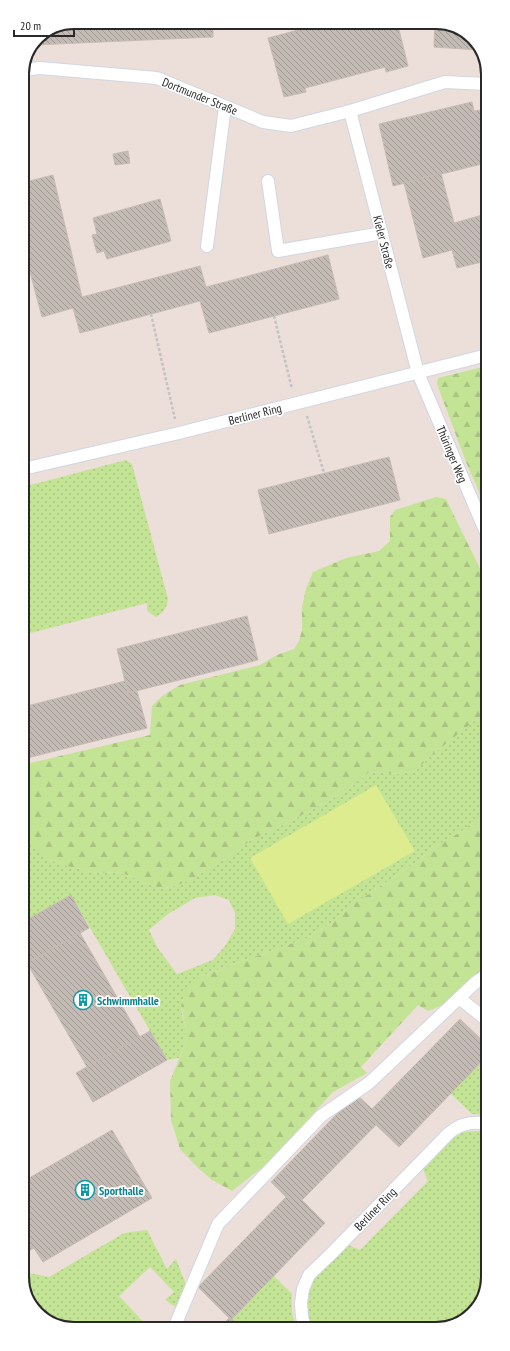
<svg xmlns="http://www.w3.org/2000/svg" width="510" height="1351" font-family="'PT Sans Narrow',sans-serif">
<defs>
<pattern id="grass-dots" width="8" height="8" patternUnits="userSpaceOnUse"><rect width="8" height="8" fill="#c3e494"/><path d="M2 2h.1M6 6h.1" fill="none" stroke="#a8c480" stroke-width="1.8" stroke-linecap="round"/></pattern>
<pattern id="forest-firs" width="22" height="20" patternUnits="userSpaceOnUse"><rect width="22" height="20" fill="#c3e494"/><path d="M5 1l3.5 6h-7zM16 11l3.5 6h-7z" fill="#a8c480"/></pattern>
<pattern id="building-back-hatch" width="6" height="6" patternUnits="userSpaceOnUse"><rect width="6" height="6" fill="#c4bbb5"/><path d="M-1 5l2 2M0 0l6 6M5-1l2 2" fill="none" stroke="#9f9893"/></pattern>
</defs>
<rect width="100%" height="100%" fill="#ecdfd9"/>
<!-- grass -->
<g fill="url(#grass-dots)" fill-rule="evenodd">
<path d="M126,460L132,464L168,599C167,608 164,612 156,617L147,611V603L23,635V487Z"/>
<path d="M487,714V810L482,817L457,834L434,847L418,861L351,906L334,921L307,938L201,976L183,999L181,1004L182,1014L186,1029L185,1045L179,1058L167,1060L71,895L23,922V751L28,776L24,809L29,840L50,860L71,867L97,873L116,872L131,876L140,882L166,889L188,881L227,858L251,840L289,822L348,790L369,772L401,774L416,770L433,754L477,719ZM215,895L229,900L235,913V929L225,946L213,960L177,974L157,947L149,930L168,914L195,898Z"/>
<path d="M488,984V1010H487C480,1002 483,993 488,984Z"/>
<path d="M488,1055V1115L472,1114L450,1093Z"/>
<path d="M478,1131L488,1133V1277L477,1309L450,1327L311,1328C304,1313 305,1293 313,1279C320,1268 337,1254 346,1244L360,1250L428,1181L422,1167L448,1142L463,1132Z"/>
<path d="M147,1230L167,1269L176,1259L186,1285L177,1308L165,1300L174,1292L150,1267L119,1296L150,1329H71L42,1318L24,1291V1272L49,1277L124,1233Z"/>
<path d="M274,1276L292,1294C291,1306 292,1317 296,1328H241L232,1319Z"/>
</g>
<!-- forest -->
<g fill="url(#forest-firs)">
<path d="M487,366V510L466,462L437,384L438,378Z"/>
<path d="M436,497L446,499L487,583V714L477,719L433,754L416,770L401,774L369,772L348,790L289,822L251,840L227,858L188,881L166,889L140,882L131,876L116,872L97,873L71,867L50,860L37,851L29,840L24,809L28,776L26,764L150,735L152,706L162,696L180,685L260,665L277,655L294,649L299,641L302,630V607L306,589L313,572L346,558L379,551L390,541V517L395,510Z"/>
<path d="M487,810L488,968L473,976L443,1005L428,1011L418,1005L361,1067L367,1073L333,1092L268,1163L232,1191L212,1180L197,1167L180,1149L171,1120L170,1081L185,1045L186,1029L181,1005L187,989L201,976L307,938L334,921L351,906L418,861L434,847L457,834L482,817Z"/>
</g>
<!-- pitch -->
<path fill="#dcec8f" d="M376,785L415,851L288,924L250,858Z"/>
<!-- building -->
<g fill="url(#building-back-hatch)" stroke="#c7bbb3">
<path d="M74,22H213V37L34,45L37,37Z"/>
<path d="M328,22H397L408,66L386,72L385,67L305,88L306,92L284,97L268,38Z"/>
<path d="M435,22H439L470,35L479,50L434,47Z"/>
<path d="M472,102L474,111L486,109V163L393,186L379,124Z"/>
<path d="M128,151L130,163L115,165L113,154Z"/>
<path d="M441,173L454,223L486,214V261L457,268L452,250L423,258L404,183Z"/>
<path d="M53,175L82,297L200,266L206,287L328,255L339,299L209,333L200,301L80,333L73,308L42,317L22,242V183Z"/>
<path d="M160,199L171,241L107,259L104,251L97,253L92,235L97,234L93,218Z"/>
<path d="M389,457L400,500L269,534L258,490Z"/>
<path d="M247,616L258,660L128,693L117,649Z"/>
<path d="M125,681L128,693L137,691L147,728L27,758L23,743V720H25L23,707Z"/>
<path d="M71,895L89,928L23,965V922Z"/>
<path d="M80,933L140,1037L87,1067L27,963Z"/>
<path d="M460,1019L488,1046V1055L399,1147L376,1125L302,1200L325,1223L232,1319L241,1328H219L229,1318L198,1287L286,1197L271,1182L356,1094L372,1109Z"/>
<path d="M150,1031L167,1060L93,1102L76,1073Z"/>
<path d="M112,1130L152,1198L43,1262L34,1248L24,1254V1181Z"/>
</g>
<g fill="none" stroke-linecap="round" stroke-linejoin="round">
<defs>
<g id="lane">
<path d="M22,70L40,68L157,78L263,122L291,126L350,111L445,82L486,84"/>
<path d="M350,111L418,373L487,535"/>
<path d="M268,181L278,251L382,233"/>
<path d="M207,246L225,107"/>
<path d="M23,469L179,433L487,355"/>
<path d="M459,998L488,1021"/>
<path d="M174,1328L218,1224L321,1116L369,1083L475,983L488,974"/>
<path d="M305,1328L302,1317L301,1303L303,1289L309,1275L332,1253L449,1133C461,1123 473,1121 488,1124"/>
</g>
</defs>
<!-- lane casing -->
<use href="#lane" stroke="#cfd7e2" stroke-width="14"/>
<!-- path -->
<g stroke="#c3c3c3" stroke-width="2.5" stroke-dasharray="3 2" stroke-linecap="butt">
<path d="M151,314L175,419"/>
<path d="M274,316L292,389"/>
<path d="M307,416L324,473"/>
</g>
<!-- lane -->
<use href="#lane" stroke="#fff" stroke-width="12"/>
</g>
<!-- icons -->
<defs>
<symbol id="building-ring" viewBox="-11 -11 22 22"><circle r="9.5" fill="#fff" stroke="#0f9aa8" stroke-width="1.5"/><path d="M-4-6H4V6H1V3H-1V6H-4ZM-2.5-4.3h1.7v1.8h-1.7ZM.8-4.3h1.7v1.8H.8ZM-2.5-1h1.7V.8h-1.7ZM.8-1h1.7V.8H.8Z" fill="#0f9aa8"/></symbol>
</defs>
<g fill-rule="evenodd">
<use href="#building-ring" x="72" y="989" width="22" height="22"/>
<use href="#building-ring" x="74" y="1179" width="22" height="22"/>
</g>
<g text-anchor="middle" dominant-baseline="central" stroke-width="3.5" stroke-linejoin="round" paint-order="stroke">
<!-- street labels -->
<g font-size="12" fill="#292929" stroke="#fff">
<text transform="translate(200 96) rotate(22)">Dortmunder Straße</text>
<text transform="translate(384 242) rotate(76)">Kieler Straße</text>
<text transform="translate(255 414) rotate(-14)">Berliner Ring</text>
<text transform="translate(452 454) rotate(67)">Thüringer Weg</text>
<text transform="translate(375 1209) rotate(-46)">Berliner Ring</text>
</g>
<!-- culture labels -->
<g font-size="12" font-weight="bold" fill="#0d838f" stroke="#fff" text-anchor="start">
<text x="97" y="1000">Schwimmhalle</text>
<text x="99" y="1190">Sporthalle</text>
</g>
</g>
<!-- crop -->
<path d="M0 0H510V1351H0ZM74 29H436A45 45 0 0 1 481 74V1277A45 45 0 0 1 436 1322H74A45 45 0 0 1 29 1277V74A45 45 0 0 1 74 29Z" fill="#fff" fill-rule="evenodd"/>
<path fill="none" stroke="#292929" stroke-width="2" d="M74 29H436A45 45 0 0 1 481 74V1277A45 45 0 0 1 436 1322H74A45 45 0 0 1 29 1277V74A45 45 0 0 1 74 29Z"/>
<!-- scale -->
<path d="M14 30v6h60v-6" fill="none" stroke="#292929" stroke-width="2"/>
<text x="20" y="30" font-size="12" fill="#292929" stroke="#ffffff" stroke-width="3" paint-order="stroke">20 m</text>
</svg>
